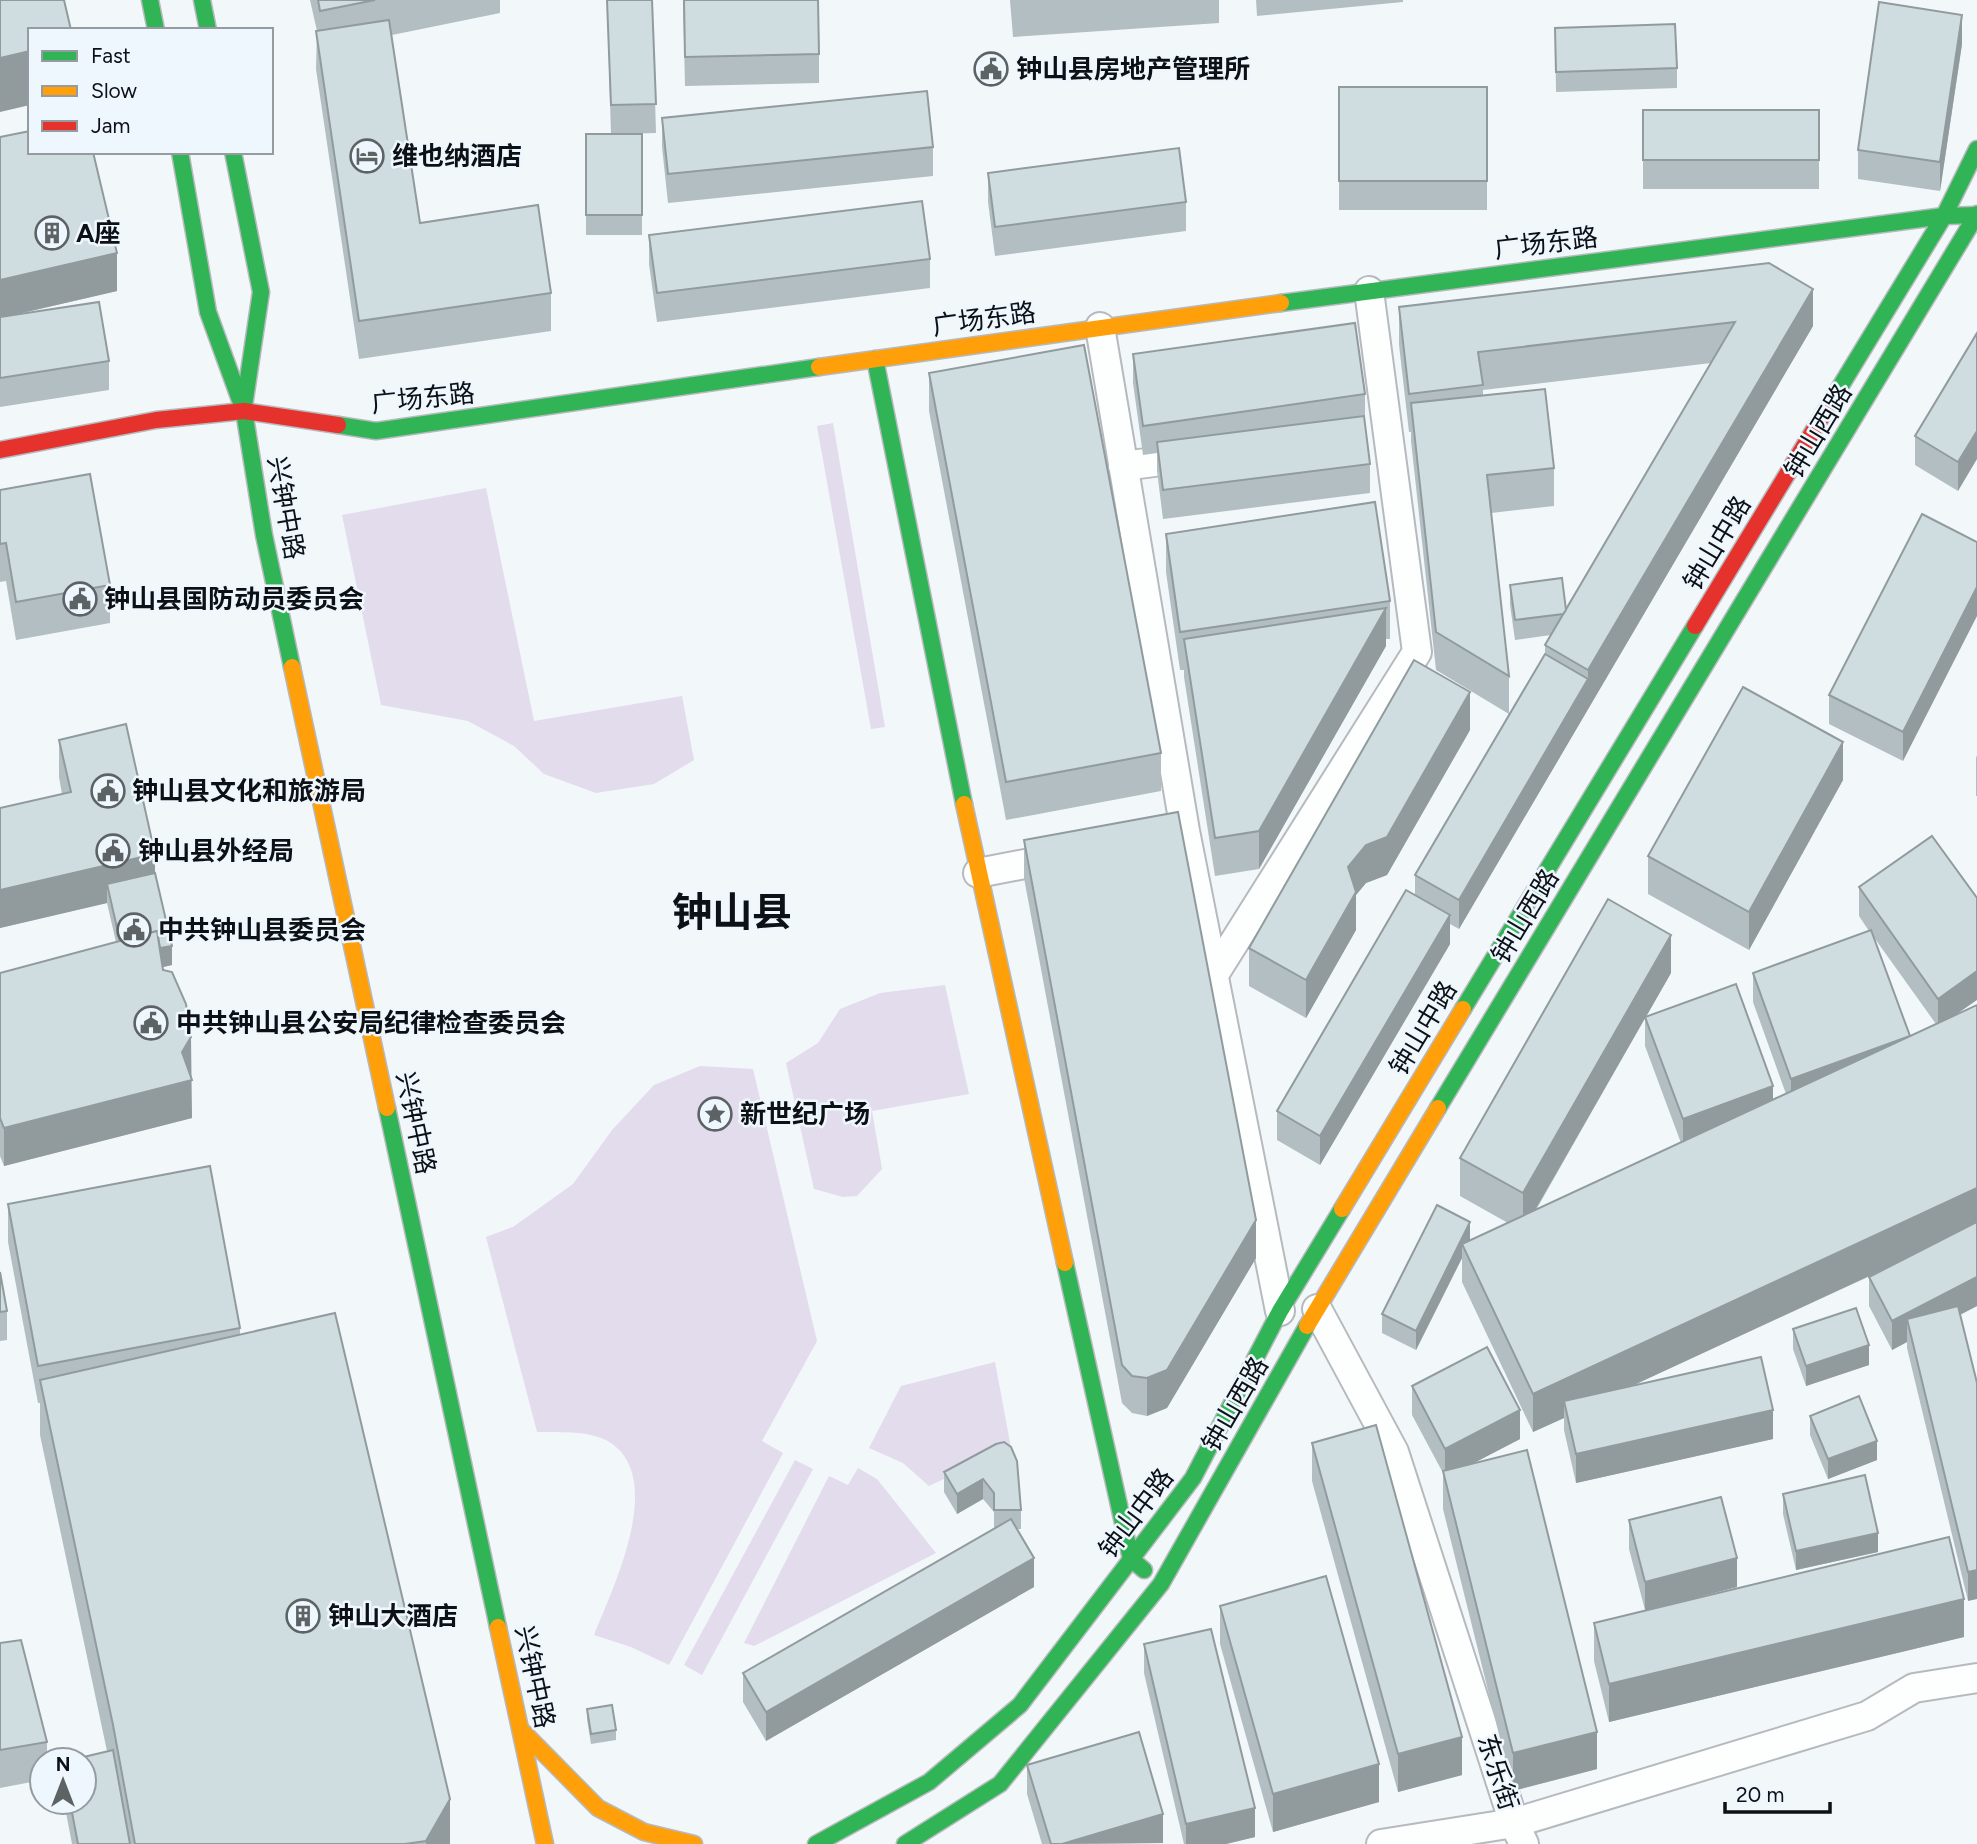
<svg xmlns="http://www.w3.org/2000/svg" width="1977" height="1844" font-family="Figtree,'Noto Sans SC',sans-serif">
<rect width="100%" height="100%" fill="#f2f7fa"/>
<!-- green -->
<g fill="#e2dcec">
<path d="M833,423L885,727L871,729L817,426Z"/>
<path d="M486,488L534,721L682,696L694,760L654,784L596,793L544,774L514,746L468,721L381,705L342,515Z"/>
<path d="M945,985L969,1094L872,1111L882,1169L857,1196L843,1197L814,1189L786,1063L818,1043L840,1009L880,993Z"/>
<path d="M700,1066L753,1069L817,1341L762,1441L783,1453L669,1665L631,1647L594,1635C612,1590 663,1486 615,1446C595,1429 561,1433 537,1432L486,1237L513,1227L573,1184L612,1130L654,1085Z"/>
<path d="M995,1362L1011,1448L929,1486L903,1463L869,1448L901,1386Z"/>
<path d="M795,1460L813,1469L702,1675L684,1665Z"/>
<path d="M858,1468L877,1479L936,1553L754,1646L744,1643L829,1476L848,1485Z"/>
</g>
<g fill="none" stroke-linecap="round" stroke-linejoin="round">
<defs>
<g id="street">
<path d="M1100,327L1185,831L1280,1311"/>
<path d="M1123,466L1193,457"/>
<path d="M978,873L1061,857"/>
<path d="M1213,976L1417,652L1369,291"/>
<path d="M1317,1309L1394,1452L1514,1823L1867,1716L1914,1688L1977,1678"/>
<path d="M1381,1844L1514,1823L1524,1844"/>
</g>
<g id="fast">
<path d="M150,0L156,30"/>
<path d="M202,0L208,30"/>
<path d="M180,152L208,312L244,411L264,535L292,667"/>
<path d="M233,152L261,292L244,406"/>
<path d="M1281,303L1944,216L1977,215"/>
<path d="M875,359L964,804"/>
<path d="M1826,410L1944,216L1977,149"/>
<path d="M338,425L376,431L819,367"/>
<path d="M1463,1009L1695,626"/>
<path d="M387,1108L498,1627"/>
<path d="M1438,1108L1977,214"/>
<path d="M1065,1263L1131,1559L1144,1570"/>
<path d="M816,1844L929,1782L1020,1705L1193,1478L1280,1311L1342,1209"/>
<path d="M905,1844L1000,1784L1161,1584L1307,1326"/>
</g>
<g id="slow">
<path d="M819,367L1281,303"/>
<path d="M292,667L387,1108"/>
<path d="M964,804L1065,1263"/>
<path d="M1342,1209L1463,1009"/>
<path d="M1307,1326L1438,1108"/>
<path d="M498,1627L545,1844"/>
<path d="M522,1731L598,1808L644,1832L694,1844"/>
</g>
<g id="jam">
<path d="M0,450L156,420L244,411L338,425"/>
<path d="M1695,626L1826,410"/>
</g>
</defs>
<!-- street casing -->
<use href="#street" stroke="#b6babe" stroke-width="32"/>
<!-- fast casing -->
<use href="#fast" stroke="#b6babe" stroke-width="19"/>
<!-- slow casing -->
<use href="#slow" stroke="#b6babe" stroke-width="19"/>
<!-- jam casing -->
<use href="#jam" stroke="#b6babe" stroke-width="19"/>
<!-- street -->
<use href="#street" stroke="#fdfefe" stroke-width="28"/>
<!-- fast -->
<use href="#fast" stroke="#30b455" stroke-width="16"/>
<!-- slow -->
<use href="#slow" stroke="#ff9f0a" stroke-width="16"/>
<!-- jam -->
<use href="#jam" stroke="#e5322d" stroke-width="16"/>
</g>
<!-- wall -->
<g fill="#b2bec2" fill-rule="evenodd">
<path d="M310,0H500V13L392,35L420,223L551,293V331L359,359L316,69L317,31Z"/>
<path d="M607,0H652L656,133L620,134H642V235H586V134H611Z"/>
<path d="M683,0L819,54V83L685,86Z"/>
<path d="M1010,0H1219V23L1013,37Z"/>
<path d="M1256,0H1403V2L1257,16Z"/>
<path d="M1555,28L1677,68V88L1556,92Z"/>
<path d="M1962,44L1940,191L1858,179V150Z"/>
<rect x="1339" y="87" width="148" height="123"/>
<rect x="1643" y="110" width="176" height="79"/>
<path d="M662,118L933,147V176L668,203L662,147Z"/>
<path d="M0,137L117,291L14,315L109,361V390L0,407Z"/>
<path d="M988,173L1186,202V231L995,256L988,202Z"/>
<path d="M649,235L930,259V288L657,322L649,264Z"/>
<path d="M1769,263L1813,326L1459,929L1450,924V944L1320,1165L1277,1140V1111L1415,895V875L1545,654V645L1551,635L1515,640L1510,605V585L1566,610L1711,363L1483,390V396L1554,468V506L1491,513L1509,676V714L1436,670L1411,441V432H1409L1399,345V307Z"/>
<path d="M1977,333L1958,491L1915,465V436Z"/>
<path d="M1133,354L1365,394V423L1370,464V493L1163,519L1157,471V453L1143,455L1133,383Z"/>
<path d="M929,373L1161,753V791L1006,820L929,411Z"/>
<path d="M0,490L110,585V623L16,640L6,581L0,582Z"/>
<path d="M1922,514L1903,761L1829,724V695Z"/>
<path d="M1166,534L1390,601V639H1386V646L1259,869L1215,876L1184,677V670H1180L1166,572Z"/>
<path d="M1470,730L1387,875L1366,883L1356,895V930L1306,1018L1249,986V948Z"/>
<path d="M59,740L155,873L172,965L163,967L190,1075L192,1118L4,1166L0,1156V973L116,942L107,903L0,928V808L62,794L59,777Z"/>
<path d="M1977,755V796H1976V758Z"/>
<path d="M1843,780L1749,950L1648,894V856Z"/>
<path d="M1024,840L1256,1258L1167,1408L1147,1416L1132,1413L1122,1403L1024,878Z"/>
<path d="M1859,887L1956,1015L1977,1306L1960,1315L1977,1383L1968,1601L1907,1348V1342L1892,1350L1869,1306V1277L1896,1264L1634,1385L1773,1439L1576,1483L1564,1430V1418L1533,1432L1462,1282V1258L1416,1350L1382,1333V1314L1437,1205L1470,1240L1508,1223L1460,1196V1158L1671,973L1646,1017L1773,1100L1786,1094L1753,1002V973L1869,931L1859,916ZM1873,936L1936,1024L1910,1036ZM1645,1018V1046L1681,1143L1536,1210Z"/>
<path d="M8,1204L240,1328V1334L450,1844H72L64,1802H84L107,1751L40,1435V1403H38L8,1242Z"/>
<path d="M0,1272L7,1311V1340L0,1341Z"/>
<path d="M1793,1329L1869,1365L1806,1386L1793,1349Z"/>
<path d="M1412,1386L1520,1439L1472,1464L1597,1769L1513,1791L1443,1509V1473L1412,1415Z"/>
<path d="M1810,1416L1877,1460L1828,1479L1810,1435Z"/>
<path d="M1312,1443L1462,1775L1398,1792L1312,1481Z"/>
<path d="M996,1444L1021,1510V1529H1017L1034,1587L766,1741L743,1702V1673L994,1528V1512L983,1499L957,1514L944,1492V1472Z"/>
<path d="M1783,1494L1878,1552L1796,1570L1783,1514Z"/>
<path d="M1629,1520L1737,1587L1682,1601L1964,1637L1609,1722L1594,1661V1623L1645,1610L1629,1549Z"/>
<path d="M1220,1606L1379,1802L1273,1832L1220,1644Z"/>
<path d="M0,1643L47,1742V1760H42V1780L0,1788Z"/>
<path d="M1144,1644L1255,1837L1226,1844H1184L1144,1673Z"/>
<path d="M587,1709L616,1730V1740L591,1744L587,1719Z"/>
<path d="M1027,1765L1163,1843L1042,1844L1027,1794Z"/>
</g>
<!-- shaded-wall -->
<g fill="#919b9e">
<path d="M1962,15V44L1940,191V162Z"/>
<path d="M30,51V105L0,112V58Z"/>
<path d="M117,253V291L0,318V280Z"/>
<path d="M1813,289V326L1459,929V900L1588,679V670Z"/>
<path d="M1977,431V459L1958,491V462Z"/>
<path d="M1977,587V616L1903,761V732Z"/>
<path d="M1386,608V646L1259,869V831Z"/>
<path d="M1470,692V730L1387,875L1366,883L1356,895V930L1306,1018V980L1348,867Z"/>
<path d="M1843,742V780L1749,950V912Z"/>
<path d="M155,854V892L107,884V903L0,928V890Z"/>
<path d="M1450,915V944L1320,1165V1136Z"/>
<path d="M1671,935V973L1523,1231V1193Z"/>
<path d="M172,946V965L124,976V956Z"/>
<path d="M1977,971V1000L1938,1027V999Z"/>
<path d="M1910,1036L1791,1108V1079Z"/>
<path d="M191,1037L192,1118L4,1166V1128L182,1052Z"/>
<path d="M1773,1086V1115L1683,1148V1119Z"/>
<path d="M1977,1188V1226L1567,1416L1564,1401V1418L1533,1432V1394Z"/>
<path d="M1256,1220V1258L1167,1408L1147,1416V1378Z"/>
<path d="M1470,1222V1242L1462,1244V1258L1416,1350V1331Z"/>
<path d="M1977,1277V1306L1912,1339L1907,1319V1342L1892,1350V1321Z"/>
<path d="M1869,1345V1365L1806,1386V1366Z"/>
<path d="M1520,1410V1439L1445,1478V1449Z"/>
<path d="M1773,1410V1439L1576,1483V1454Z"/>
<path d="M1877,1441V1460L1828,1479V1459Z"/>
<path d="M983,1479V1499L957,1514V1494Z"/>
<path d="M1878,1533V1552L1796,1570V1551Z"/>
<path d="M1034,1558V1587L766,1741V1712Z"/>
<path d="M1737,1558V1587L1645,1611V1582Z"/>
<path d="M1977,1570V1599L1968,1601V1572Z"/>
<path d="M1964,1599V1637L1609,1722V1684Z"/>
<path d="M1597,1732V1769L1513,1791V1753Z"/>
<path d="M1462,1737V1775L1398,1792V1754Z"/>
<path d="M1379,1764V1802L1273,1832V1794Z"/>
<path d="M450,1799V1844H426V1841Z"/>
<path d="M1255,1808V1837L1226,1844H1186V1824Z"/>
<path d="M1163,1814V1843L1062,1844Z"/>
</g>
<!-- building -->
<g fill="#cfdde1" stroke="#919b9e" stroke-width="2">
<path d="M0,0H64L71,30H30V51L0,58Z"/>
<path d="M318,0H375L320,11Z"/>
<path d="M607,0H652L656,104L611,105Z"/>
<path d="M684,0H818L819,54L685,57Z"/>
<path d="M1879,2L1962,15L1940,162L1858,150Z"/>
<path d="M389,20L420,223L538,205L551,293L359,321L316,31Z"/>
<path d="M1675,24L1677,68L1556,72L1555,28Z"/>
<rect x="1339" y="87" width="148" height="94"/>
<path d="M927,91L933,147L668,174L662,118Z"/>
<rect x="1643" y="110" width="176" height="50"/>
<path d="M30,131V152H93L117,253L0,280V137Z"/>
<rect x="586" y="134" width="56" height="81"/>
<path d="M1179,148L1186,202L995,227L988,173Z"/>
<path d="M922,201L930,259L657,293L649,235Z"/>
<path d="M1769,263L1813,289L1588,670L1545,645L1735,322L1478,352L1483,385L1409,394L1399,307Z"/>
<path d="M99,302L109,361L0,378V317Z"/>
<path d="M1355,323L1365,394L1143,426L1133,354Z"/>
<path d="M1977,333V431L1958,462L1915,436Z"/>
<path d="M1084,345L1161,753L1006,782L929,373Z"/>
<path d="M1545,389L1554,468L1487,475L1509,676L1436,632L1411,403Z"/>
<path d="M1364,416L1370,464L1163,490L1157,442Z"/>
<path d="M90,474L110,585L16,602L6,543L0,544V490Z"/>
<path d="M1375,502L1390,601L1180,632L1166,534Z"/>
<path d="M1922,514L1977,542V587L1903,732L1829,695Z"/>
<path d="M1562,578L1566,610L1563,614L1515,620L1510,585Z"/>
<path d="M1386,608L1259,831L1215,838L1184,639Z"/>
<path d="M1545,654L1588,679L1459,900L1415,875Z"/>
<path d="M1414,660L1470,692L1387,837L1366,845L1348,867L1356,892L1306,980L1249,948Z"/>
<path d="M1743,687L1843,742L1749,912L1648,856Z"/>
<path d="M126,724L155,854L0,890V808L71,792L59,740Z"/>
<path d="M1178,812L1256,1220L1167,1370L1147,1378L1132,1376L1122,1365L1024,840Z"/>
<path d="M1932,836L1977,898V971L1938,999L1859,887Z"/>
<path d="M155,873L172,946L160,948L157,931L120,941L107,884Z"/>
<path d="M1406,890L1450,915L1320,1136L1277,1111Z"/>
<path d="M1608,899L1671,935L1523,1193L1460,1158Z"/>
<path d="M1871,930L1910,1036L1791,1079L1753,973Z"/>
<path d="M157,931L163,970L172,972L186,1004L191,1037L182,1052L192,1080L4,1128L0,1118V973Z"/>
<path d="M1736,984L1773,1086L1683,1119L1645,1017Z"/>
<path d="M1977,1005V1188L1533,1394L1462,1244Z"/>
<path d="M210,1166L240,1328L38,1366L8,1204Z"/>
<path d="M1437,1205L1470,1222L1416,1331L1382,1314Z"/>
<path d="M1977,1222V1277L1892,1321L1869,1277Z"/>
<path d="M0,1272L7,1311L0,1312Z"/>
<path d="M1958,1306L1977,1383V1570L1968,1572L1907,1319Z"/>
<path d="M1856,1308L1869,1345L1806,1366L1793,1329Z"/>
<path d="M335,1313L450,1799L426,1841L405,1844H135L113,1725L40,1380Z"/>
<path d="M1487,1347L1520,1410L1445,1449L1412,1386Z"/>
<path d="M1761,1357L1773,1410L1576,1454L1564,1401Z"/>
<path d="M1859,1396L1877,1441L1828,1459L1810,1416Z"/>
<path d="M1376,1425L1462,1737L1398,1754L1312,1443Z"/>
<path d="M1004,1442L1011,1447L1017,1461L1021,1510H994V1493L983,1479L957,1494L944,1472L996,1444Z"/>
<path d="M1527,1450L1597,1732L1513,1753L1443,1471Z"/>
<path d="M1865,1475L1878,1533L1796,1551L1783,1494Z"/>
<path d="M1721,1497L1737,1558L1645,1582L1629,1520Z"/>
<path d="M1011,1519L1034,1558L766,1712L743,1673Z"/>
<path d="M1949,1537L1964,1599L1609,1684L1594,1623Z"/>
<path d="M1326,1576L1379,1764L1273,1794L1220,1606Z"/>
<path d="M1211,1629L1255,1808L1186,1824L1144,1644Z"/>
<path d="M21,1640L47,1742L0,1750V1643Z"/>
<path d="M612,1705L616,1730L591,1734L587,1709Z"/>
<path d="M1139,1732L1163,1814L1062,1844H1051L1027,1765Z"/>
<path d="M113,1750L130,1844H78L70,1802H84V1760H71Z"/>
</g>
<!-- icons -->
<defs>
<symbol id="civic-ring" viewBox="-11 -11 22 22"><circle r="9.5" fill="#eff7fe" stroke="#5d6265" stroke-width="1.5"/><path d="M-.6-6.5H3V-4.5H.6V-3L4-1V1h2V6H-6V1h2V-1L-.6-3ZM-1.2 2.5V6h2.4V2.5Z" fill="#5d6265"/></symbol>
<symbol id="hotel-ring" viewBox="-11 -11 22 22"><circle r="9.5" fill="#eff7fe" stroke="#5d6265" stroke-width="1.5"/><path d="M-6-4.5h1.5V1H6V5H4.5V3h-9V5H-6ZM-4 0a1.8 1.8 0 1 1 3.6 0ZM.5 0V-2.5h3Q6-2.5 6 0Z" fill="#5d6265"/></symbol>
<symbol id="building-ring" viewBox="-11 -11 22 22"><circle r="9.5" fill="#eff7fe" stroke="#5d6265" stroke-width="1.5"/><path d="M-4-6H4V6H1V3H-1V6H-4ZM-2.5-4.3h1.7v1.8h-1.7ZM.8-4.3h1.7v1.8H.8ZM-2.5-1h1.7V.8h-1.7ZM.8-1h1.7V.8H.8Z" fill="#5d6265"/></symbol>
<symbol id="sight-ring" viewBox="-11 -11 22 22"><circle r="9.5" fill="#eff7fe" stroke="#5d6265" stroke-width="1.5"/><path d="M0-6L1.8-2.2L6-1.7L2.9 1.2L3.7 5.4L0 3.3L-3.7 5.4L-2.9 1.2L-6-1.7L-1.8-2.2Z" fill="#5d6265"/></symbol>
</defs>
<g fill-rule="evenodd">
<use href="#civic-ring" x="972" y="50" width="38" height="38"/>
<use href="#hotel-ring" x="348" y="137" width="38" height="38"/>
<use href="#building-ring" x="33" y="214" width="38" height="38"/>
<use href="#civic-ring" x="61" y="580" width="38" height="38"/>
<use href="#civic-ring" x="89" y="772" width="38" height="38"/>
<use href="#civic-ring" x="94" y="832" width="38" height="38"/>
<use href="#civic-ring" x="115" y="911" width="38" height="38"/>
<use href="#civic-ring" x="132" y="1004" width="38" height="38"/>
<use href="#sight-ring" x="696" y="1095" width="38" height="38"/>
<use href="#building-ring" x="284" y="1597" width="38" height="38"/>
</g>
<g text-anchor="middle" dominant-baseline="central" stroke-width="5" stroke-linejoin="round" paint-order="stroke">
<!-- poi labels -->
<g font-size="26" font-weight="bold" fill="#0d1115" stroke="#eff7fe" text-anchor="start">
<text x="1016" y="69">钟山县房地产管理所</text>
<text x="392" y="156">维也纳酒店</text>
<text x="76" y="233">A座</text>
<text x="104" y="599">钟山县国防动员委员会</text>
<text x="132" y="791">钟山县文化和旅游局</text>
<text x="138" y="851">钟山县外经局</text>
<text x="158" y="930">中共钟山县委员会</text>
<text x="176" y="1023">中共钟山县公安局纪律检查委员会</text>
<text x="740" y="1114">新世纪广场</text>
<text x="328" y="1616">钟山大酒店</text>
</g>
<!-- street labels -->
<g font-size="26" fill="#0d1115" stroke="#eff7fe">
<text transform="translate(1546 243) rotate(-7)">广场东路</text>
<text transform="translate(984 319) rotate(-8)">广场东路</text>
<text transform="translate(423 398) rotate(-6)">广场东路</text>
<text transform="translate(1818 431) rotate(-59)">钟山西路</text>
<text transform="translate(286 508) rotate(80)">兴钟中路</text>
<text transform="translate(1717 543) rotate(-59)">钟山中路</text>
<text transform="translate(1525 916) rotate(-59)">钟山西路</text>
<text transform="translate(1423 1028) rotate(-59)">钟山中路</text>
<text transform="translate(416 1123) rotate(78)">兴钟中路</text>
<text transform="translate(1235 1404) rotate(-60)">钟山西路</text>
<text transform="translate(1136 1513) rotate(-53)">钟山中路</text>
<text transform="translate(535 1677) rotate(78)">兴钟中路</text>
<text transform="translate(1498 1772) rotate(72)">东乐街</text>
</g>
<!-- town labels -->
<g font-size="40" font-weight="bold" fill="#0d1115" stroke="#eff7fe">
<text x="732" y="912">钟山县</text>
</g>
</g>
<!-- legend -->
<rect x="28" y="28" width="245" height="126" fill="#eff7fe" stroke="#959ba1" stroke-width="2"/>
<rect x="42" y="51" width="35" height="10" fill="#30b455" stroke="#959ba1" stroke-width="2"/>
<text x="91" y="63" font-size="21" fill="#0d1115">Fast</text>
<rect x="42" y="86" width="35" height="10" fill="#ff9f0a" stroke="#959ba1" stroke-width="2"/>
<text x="91" y="98" font-size="21" fill="#0d1115">Slow</text>
<rect x="42" y="121" width="35" height="10" fill="#e5322d" stroke="#959ba1" stroke-width="2"/>
<text x="91" y="133" font-size="21" fill="#0d1115">Jam</text>
<!-- north arrow -->
<g transform="translate(63 1781)"><circle r="33" fill="#eff7fe" stroke="#959ba1" stroke-width="2"/>
<path d="M0-5L12 26L0 18L-12 26Z" fill="#5d6265"/>
<text y="-10" font-size="19" font-weight="bold" text-anchor="middle" fill="#0d1115">N</text>
</g>
<!-- scale -->
<path d="M1725 1802v10h105v-10" fill="none" stroke="#0d1115" stroke-width="3.5"/>
<text x="1736" y="1802" font-size="21" fill="#0d1115" stroke="#eff7fe" stroke-width="5" paint-order="stroke">20 m</text>
</svg>
